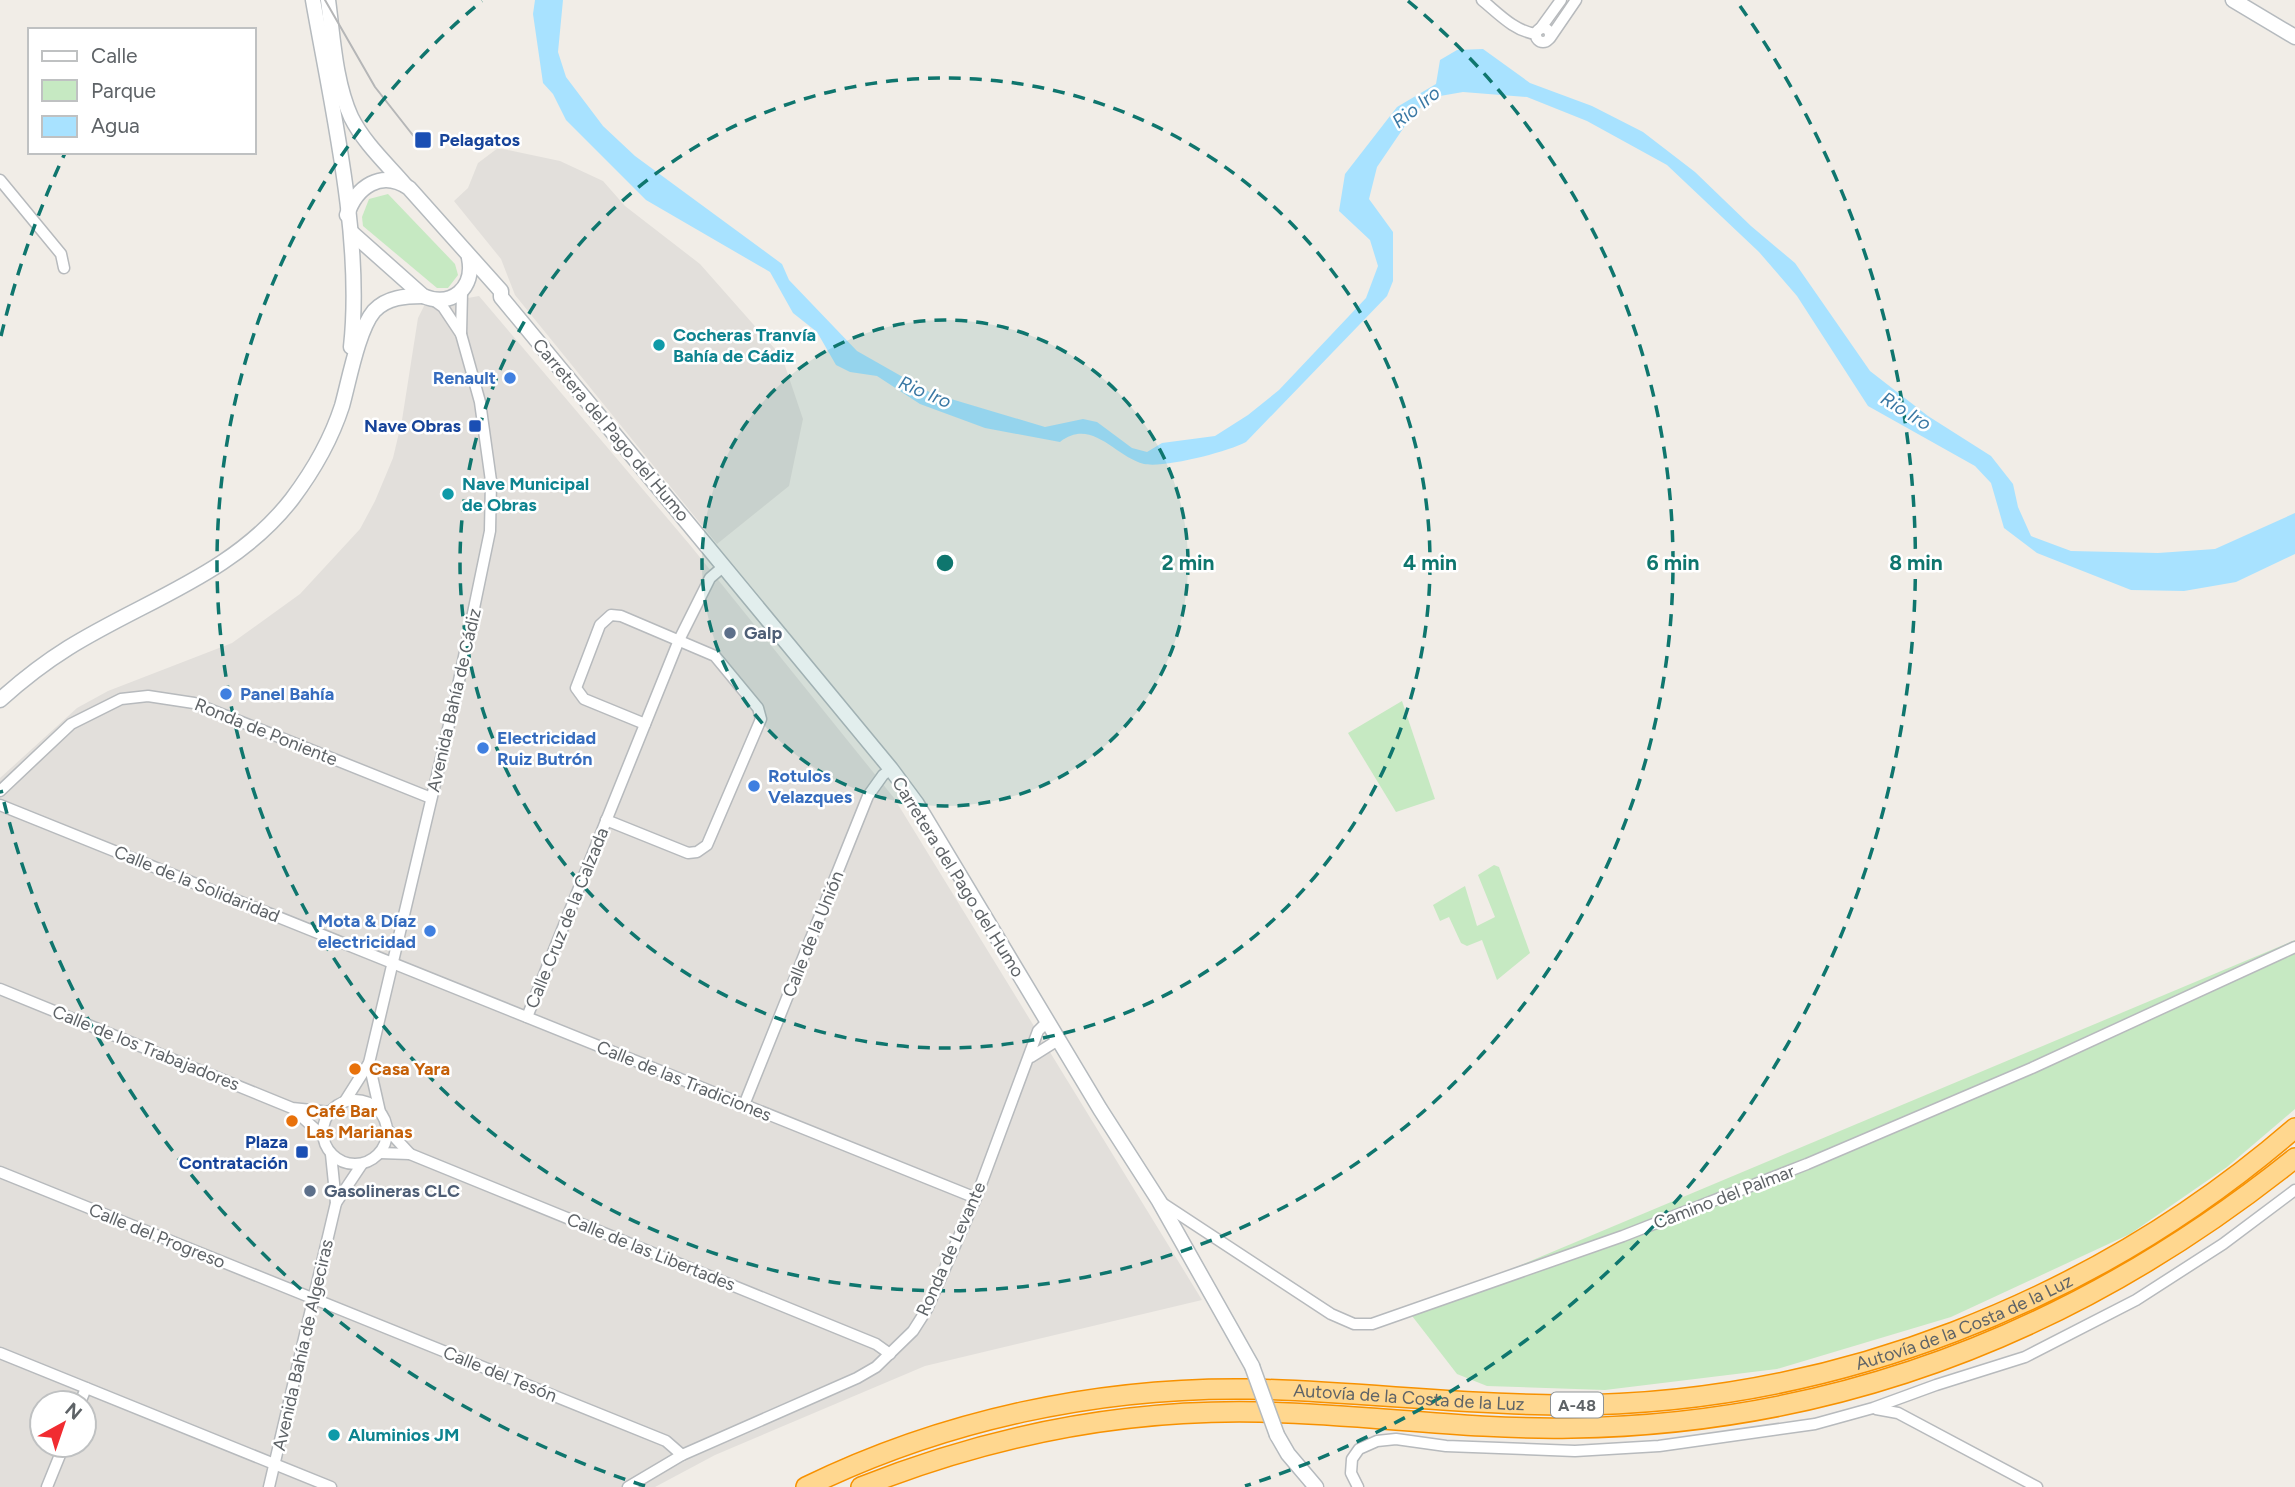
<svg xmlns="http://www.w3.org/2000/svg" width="2295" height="1487" font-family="Figtree,sans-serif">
<rect width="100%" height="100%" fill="#f1ede7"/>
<!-- industrial -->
<g fill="#e2dfdb" fill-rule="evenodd">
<path d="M498,148L560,161L603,181L625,206L700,264L782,357L803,419L789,486L717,544L515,295L501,259L454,201L468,188L478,163Z"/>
<path d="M479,296L690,545L894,798L1202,1300L925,1366L715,1455L655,1487H0V778L77,708L108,691L232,643L300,594L360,529L375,501L393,458L402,420L418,318L424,306ZM42,1403H84V1445H42Z"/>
</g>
<!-- green -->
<g fill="#c6e9c2">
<path d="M388,194L455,264L458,275L448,288H437L363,226L362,217L369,199Z"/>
<path d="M1402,701L1435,799L1396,812L1348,733Z"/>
<path d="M1494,865L1499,867L1530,953L1497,980L1482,940L1467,946L1461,943L1449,917L1440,921L1433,905L1465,886L1477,926L1495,917L1478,875Z"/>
<path d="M2295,940V1109L2227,1167L2130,1234L1951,1317L1777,1369L1605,1390L1487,1386L1457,1374L1409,1312Z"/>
</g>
<!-- water -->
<path fill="#a8e2ff" d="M535,0H563L558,52L566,77L603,126L635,156L782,264L789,280L857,351L931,393L1045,427L1083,419L1097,422L1132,448L1147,452L1162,443L1215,436L1248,415L1279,390L1366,298L1378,266L1370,240L1339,211L1345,174L1397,107L1436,84L1440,60L1457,50L1483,49L1530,83L1592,106L1643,132L1695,172L1751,226L1795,263L1870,371L1928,416L1991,456L2013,484L2018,507L2031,536L2071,551L2158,553L2215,549L2295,513V554L2236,582L2184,591L2131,590L2037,553L2004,528L1991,483L1975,466L1868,406L1797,296L1759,252L1667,165L1587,121L1527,97L1463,92L1440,96L1415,111L1377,167L1369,199L1393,232V281L1387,296L1246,442C1227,452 1165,468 1144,464C1115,457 1092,417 1060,442L985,428L920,404L877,376L850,372L836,365L817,332L793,313L770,272L646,200L566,120L553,94L543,83L533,14Z"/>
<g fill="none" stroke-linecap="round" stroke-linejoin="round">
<defs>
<g id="street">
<path d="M1482,0C1498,13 1514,31 1536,34"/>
<circle cx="1543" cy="35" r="7"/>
<path d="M1540,29L1561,0"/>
<path d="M1550,38L1576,0"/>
<path d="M0,180L61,254L64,268"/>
<path d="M461,334L462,292"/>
<path d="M0,791L71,724L121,699L148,696L194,703L431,798"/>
<path d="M0,805L976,1198"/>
<path d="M606,820L688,853L697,852L707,845L761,719L758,708L715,656L621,616L611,615L600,625L576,688L584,699L645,724"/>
<path d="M0,989L292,1108L330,1112"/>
<path d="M527,1017L679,640L710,578L724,566"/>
<path d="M1031,1057L1058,1040"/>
<path d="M369,1063L380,1112"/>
<circle cx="355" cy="1132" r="32"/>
<path d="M345,1101L369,1063L456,695L490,531L491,481L480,402L461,334L443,307L432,299"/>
<path d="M744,1105L868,796L883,775L891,769"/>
<path d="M294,1110L323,1136"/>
<path d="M387,1129L410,1154"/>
<path d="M380,1153L410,1154L876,1344L890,1354"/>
<path d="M0,1172L666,1441L682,1455"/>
<path d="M1159,1201L1331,1314L1354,1324H1372L1623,1236L1807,1164L2032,1068L2295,947"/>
<path d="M336,1203L362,1164"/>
<path d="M0,1353L331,1487"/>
<path d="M80,1403L86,1388"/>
<path d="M1876,1409L1898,1413L2037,1487"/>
<path d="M47,1487L64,1445"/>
<path d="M269,1487L336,1203L331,1154"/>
<path d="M628,1487L682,1455L857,1378L876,1367L913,1331L927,1309L976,1198L1038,1031L1047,1022"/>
<path d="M1358,1487L1351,1473L1352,1459L1359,1449L1377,1441L1396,1439L1446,1446L1575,1451L1659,1446L1815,1424L1873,1408L1936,1385L2025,1357L2136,1300L2223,1244L2295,1190"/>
</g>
<g id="secondary">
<path d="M313,0C332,108 363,239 351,347"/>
<path d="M328,0C333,37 335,82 351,117C364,143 386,163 405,185"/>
<path d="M2233,0L2295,37"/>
<path d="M347,215C356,187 381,169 409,188L501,291V297L891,769L917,804L1100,1109L1159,1201L1252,1366"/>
<path d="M351,232L423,296C452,308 475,288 469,258"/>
<path d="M0,700C21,681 44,663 68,648C145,600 234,574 292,499C313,471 331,440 342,406C349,381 358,330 374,311C387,297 406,296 423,296"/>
<path d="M1277,1435L1288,1454L1316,1487"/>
</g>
<g id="highway">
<path id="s1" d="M806,1487C943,1420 1097,1387 1249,1389C1355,1391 1459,1405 1565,1405C1831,1405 2094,1302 2295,1128"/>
<path d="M861,1487C989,1436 1122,1409 1260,1412C1364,1414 1467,1430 1571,1428C1844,1424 2083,1328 2295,1158"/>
</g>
</defs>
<!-- street casing -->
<use href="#street" stroke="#b7babd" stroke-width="13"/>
<!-- secondary casing -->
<use href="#secondary" stroke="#b5babe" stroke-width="17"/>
<!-- highway casing -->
<use href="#highway" stroke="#f79100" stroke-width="22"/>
<!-- street -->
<use href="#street" stroke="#fff" stroke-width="10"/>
<!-- secondary -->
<use href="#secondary" stroke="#fff" stroke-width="14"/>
<!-- highway -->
<use href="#highway" stroke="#ffd78f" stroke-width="19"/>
<!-- tram -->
<path stroke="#b5b6b7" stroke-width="2" d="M325,0L375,87L419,143"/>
<defs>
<path id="secondary-bridge" d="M1252,1366L1277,1435"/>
</defs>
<!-- secondary-bridge casing -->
<use href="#secondary-bridge" stroke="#b5babe" stroke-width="17" stroke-linecap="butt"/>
<!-- secondary-bridge -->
<use href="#secondary-bridge" stroke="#fff" stroke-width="14"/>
</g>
<!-- distance rings -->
<circle cx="945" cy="563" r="243" fill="#0f766e" fill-opacity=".12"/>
<g fill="none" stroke="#0f766e" stroke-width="3.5" stroke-dasharray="12 9">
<circle cx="945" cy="563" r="243"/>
<circle cx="945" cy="563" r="485"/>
<path d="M1408 1A728 728 0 1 1 482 1"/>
<path d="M645 1486A971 971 0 0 1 1 790M1 336A971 971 0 0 1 65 153M1740 6A971 971 0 0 1 1245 1486"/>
</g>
<!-- markers -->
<g fill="#1a4fb4" stroke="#fff" stroke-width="2.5">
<rect x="414" y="131" width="18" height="18" rx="3.5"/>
<rect x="468" y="419" width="14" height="14" rx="3.5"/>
<rect x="295" y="1145" width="14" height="14" rx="3.5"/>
</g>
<g fill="#0f9aa8" stroke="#fff" stroke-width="2.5">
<circle cx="659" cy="345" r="7"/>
<circle cx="448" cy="494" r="7"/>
<circle cx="334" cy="1435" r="7"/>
</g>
<g fill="#3f7fe0" stroke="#fff" stroke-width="2.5">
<circle cx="510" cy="378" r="7"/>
<circle cx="226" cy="694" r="7"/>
<circle cx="483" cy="748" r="7"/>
<circle cx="754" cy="786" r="7"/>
<circle cx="430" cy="931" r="7"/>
</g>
<g fill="#5c6f8a" stroke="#fff" stroke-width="2.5">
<circle cx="730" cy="633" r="7"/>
<circle cx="310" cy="1191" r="7"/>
</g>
<g fill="#e8710a" stroke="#fff" stroke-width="2.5">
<circle cx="355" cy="1069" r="7"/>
<circle cx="292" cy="1121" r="7"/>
</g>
<g text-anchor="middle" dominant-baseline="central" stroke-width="5" stroke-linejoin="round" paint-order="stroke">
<!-- shield labels -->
<rect fill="#fff" stroke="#8e9295" stroke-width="2" x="1551" y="1392.5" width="52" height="25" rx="5"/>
<g font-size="16" font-weight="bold" fill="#5e6367">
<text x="1577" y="1405">A-48</text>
</g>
<!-- transit labels -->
<g font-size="18" font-weight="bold" fill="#164399" stroke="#fff" text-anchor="end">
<text x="439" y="140" text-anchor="start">Pelagatos</text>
<text x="461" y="426">Nave Obras</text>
<text x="288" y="1142">Plaza<tspan x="288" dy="21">Contratación</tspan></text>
</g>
<!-- culture labels -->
<g font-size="18" font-weight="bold" fill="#0d838f" stroke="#fff" text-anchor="start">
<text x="673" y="335">Cocheras Tranvía<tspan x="673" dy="21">Bahía de Cádiz</tspan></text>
<text x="462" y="484">Nave Municipal<tspan x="462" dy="21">de Obras</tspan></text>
<text x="348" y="1435">Aluminios JM</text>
</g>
<!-- shop labels -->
<g font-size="18" font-weight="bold" fill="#366cbe" stroke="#fff" text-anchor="start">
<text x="496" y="378" text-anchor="end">Renault</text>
<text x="240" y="694">Panel Bahía</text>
<text x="497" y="738">Electricidad<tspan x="497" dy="21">Ruiz Butrón</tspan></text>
<text x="768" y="776">Rotulos<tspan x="768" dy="21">Velazques</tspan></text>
<text x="416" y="921" text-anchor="end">Mota &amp; Díaz<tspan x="416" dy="21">electricidad</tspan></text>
</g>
<!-- street labels -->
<g font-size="18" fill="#5e6367" stroke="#fff">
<text transform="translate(611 430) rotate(50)">Carretera del Pago del Humo</text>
<text transform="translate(454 700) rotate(-77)">Avenida Bahía de Cádiz</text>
<text transform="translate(266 732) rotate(22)">Ronda de Poniente</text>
<text transform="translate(958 877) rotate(58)">Carretera del Pago del Humo</text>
<text transform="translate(197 884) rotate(22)">Calle de la Solidaridad</text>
<text transform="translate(567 918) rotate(-68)">Calle Cruz de la Calzada</text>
<text transform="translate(813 934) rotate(-68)">Calle de la Unión</text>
<text transform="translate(146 1048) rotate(22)">Calle de los Trabajadores</text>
<text transform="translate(684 1081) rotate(22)">Calle de las Tradiciones</text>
<text transform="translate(1724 1197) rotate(-21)">Camino del Palmar</text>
<text transform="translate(157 1236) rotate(22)">Calle del Progreso</text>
<text transform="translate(951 1249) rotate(-66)">Ronda de Levante</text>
<text transform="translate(651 1252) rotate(22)">Calle de las Libertades</text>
<text stroke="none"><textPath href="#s1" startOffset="1185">Autovía de la Costa de la Luz</textPath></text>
<text transform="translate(303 1345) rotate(-77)">Avenida Bahía de Algeciras</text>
<text transform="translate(500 1374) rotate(22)">Calle del Tesón</text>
<text stroke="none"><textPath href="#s1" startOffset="618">Autovía de la Costa de la Luz</textPath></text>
</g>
<!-- service labels -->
<g font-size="18" font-weight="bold" fill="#4e5e75" stroke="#fff" text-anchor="start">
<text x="744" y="633">Galp</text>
<text x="324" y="1191">Gasolineras CLC</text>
</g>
<!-- food labels -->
<g font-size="18" font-weight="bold" fill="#c56008" stroke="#fff" text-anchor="start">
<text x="369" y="1069">Casa Yara</text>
<text x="306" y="1111">Café Bar<tspan x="306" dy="21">Las Marianas</tspan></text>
</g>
<!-- water labels -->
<g font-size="19" font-style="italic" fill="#3a78a4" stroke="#fff">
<text transform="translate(1416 107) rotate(-38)">Rio Iro</text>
<text transform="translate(925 392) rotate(23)">Rio Iro</text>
<text transform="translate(1906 411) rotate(32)">Rio Iro</text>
</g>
</g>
<circle cx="945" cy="563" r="10" fill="#0f766e" stroke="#fff" stroke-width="3.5"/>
<g font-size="21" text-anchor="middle" font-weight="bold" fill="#0f766e" stroke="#fff" stroke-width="5" stroke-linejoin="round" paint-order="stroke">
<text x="1188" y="570">2 min</text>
<text x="1430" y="570">4 min</text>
<text x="1673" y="570">6 min</text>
<text x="1916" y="570">8 min</text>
</g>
<!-- legend -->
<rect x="28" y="28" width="228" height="126" fill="#ffffff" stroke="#bfc1c2" stroke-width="2"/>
<rect x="42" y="51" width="35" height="10" fill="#ffffff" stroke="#bfc1c2" stroke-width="2"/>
<text x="91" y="63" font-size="21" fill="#5e6367">Calle</text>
<rect x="42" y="80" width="35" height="21" fill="#c6e9c2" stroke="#bfc1c2" stroke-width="2"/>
<text x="91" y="98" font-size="21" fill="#5e6367">Parque</text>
<rect x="42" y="116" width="35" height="21" fill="#a8e2ff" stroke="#bfc1c2" stroke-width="2"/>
<text x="91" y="133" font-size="21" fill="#5e6367">Agua</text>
<!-- north arrow -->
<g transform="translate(63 1424) rotate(40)"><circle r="33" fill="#ffffff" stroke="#bfc1c2" stroke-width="2"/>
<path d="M0-5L12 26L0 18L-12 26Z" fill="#f12c31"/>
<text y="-10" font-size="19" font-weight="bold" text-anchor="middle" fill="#5e6367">N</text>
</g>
</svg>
